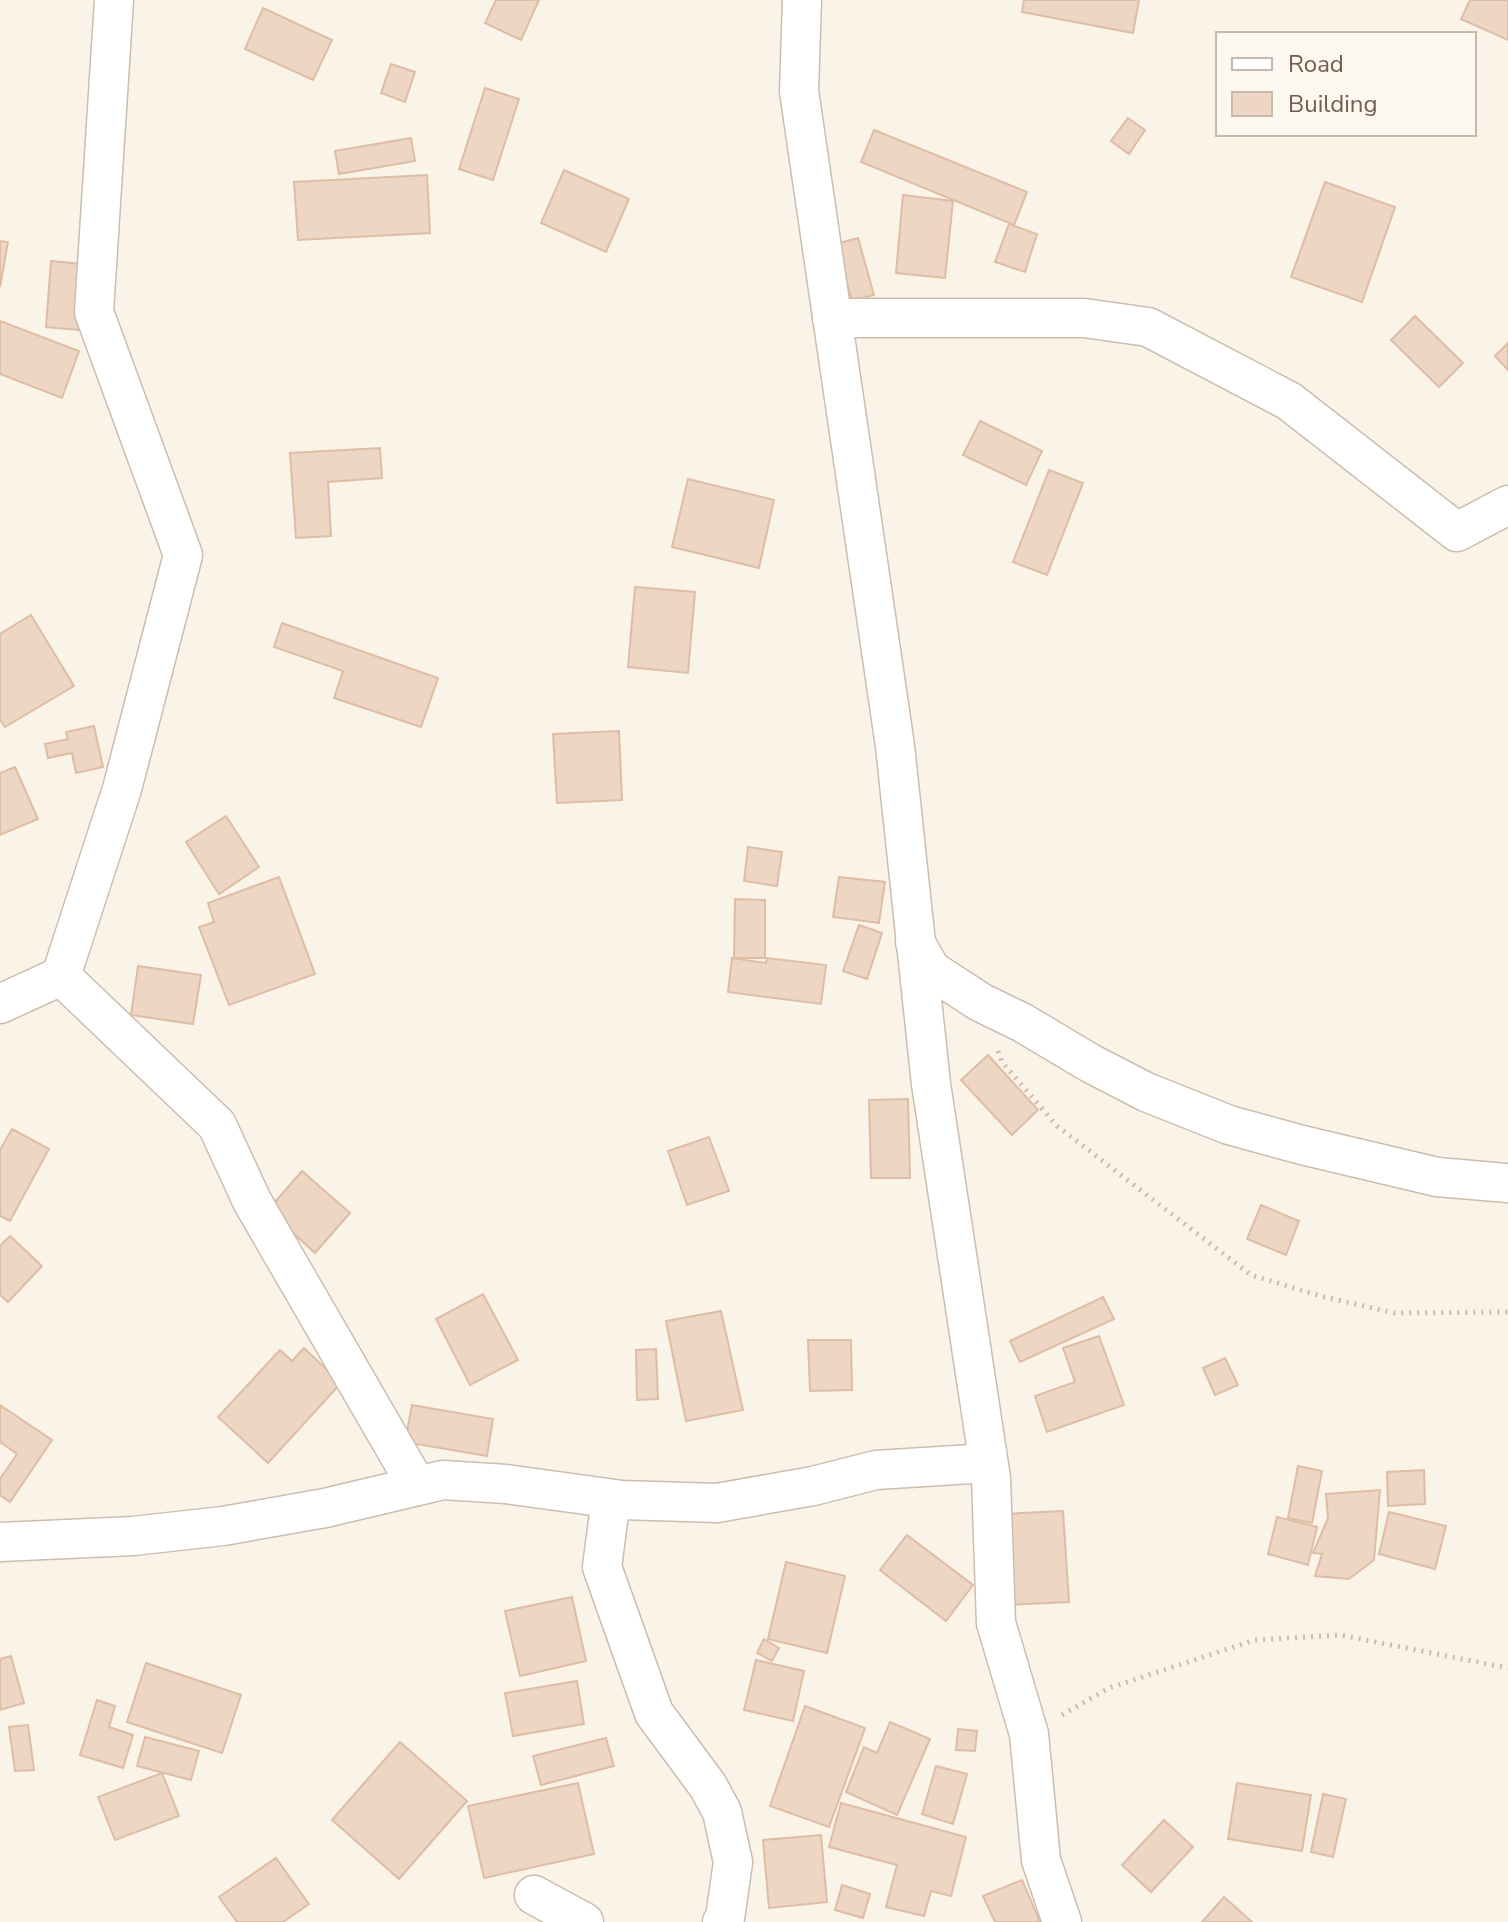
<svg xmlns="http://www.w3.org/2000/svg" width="1508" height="1922" font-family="'Nunito Sans',sans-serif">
<rect width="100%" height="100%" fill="#faf4e8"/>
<!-- building -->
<g fill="#edd6c3" stroke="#debda4" stroke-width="2">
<path d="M496,0H539L521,40L485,23Z"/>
<path d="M1024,0H1139L1133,33L1022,12Z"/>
<path d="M1470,0H1508V40L1461,19Z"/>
<path d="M263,8L332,40L313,80L245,49Z"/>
<path d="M391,64L415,72L405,102L381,93Z"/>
<path d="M485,88L519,99L493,180L459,169Z"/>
<path d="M1128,118L1145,130L1129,154L1111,141Z"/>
<path d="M874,130L1027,192L1014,225L861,162Z"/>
<path d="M411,138L415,161L339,174L335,151Z"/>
<path d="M564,170L629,199L606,252L541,223Z"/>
<path d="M427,175L430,233L298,240L294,182Z"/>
<path d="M1325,182L1395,207L1362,302L1291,277Z"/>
<path d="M903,195L953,201L945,278L896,273Z"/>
<path d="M1009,224L1037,234L1025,272L995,262Z"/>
<path d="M858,238L874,295L852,301L836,244Z"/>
<path d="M0,241L8,242L0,287Z"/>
<path d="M51,261L83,264L78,330L46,327Z"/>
<path d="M1415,316L1463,363L1439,387L1391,340Z"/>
<path d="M0,321L79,351L62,398L0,374Z"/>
<path d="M1508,343V370L1495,356Z"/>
<path d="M980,421L1042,451L1026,485L963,455Z"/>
<path d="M380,448L382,478L328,482L331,536L296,538L290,453Z"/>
<path d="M1049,470L1083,483L1047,575L1013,562Z"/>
<path d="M688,479L774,500L759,568L672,547Z"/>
<path d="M635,587L695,592L688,673L628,667Z"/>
<path d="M31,615L74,686L5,727L0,720V634Z"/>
<path d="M282,623L438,678L421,727L334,698L343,671L274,647Z"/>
<path d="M94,726L103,767L76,773L72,753L48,758L45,744L68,739L66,732Z"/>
<path d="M619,731L622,800L557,803L553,734Z"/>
<path d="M15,767L38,819L0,835V773Z"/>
<path d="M226,816L259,867L219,894L186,842Z"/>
<path d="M748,847L782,852L777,886L744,881Z"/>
<path d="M279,877L315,974L229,1005L199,927L214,922L208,903Z"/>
<path d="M839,877L885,882L879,923L833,917Z"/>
<path d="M735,899L765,900V958H734Z"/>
<path d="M859,925L882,933L867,979L843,971Z"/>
<path d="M732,958L766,963L767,958L826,965L821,1004L728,992Z"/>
<path d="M138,966L201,975L193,1024L131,1015Z"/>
<path d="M988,1055L1038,1110L1012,1135L961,1080Z"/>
<path d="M908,1099L910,1178H871L869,1100Z"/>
<path d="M12,1129L49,1149L10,1221L0,1216V1150Z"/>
<path d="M709,1137L729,1191L687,1205L668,1151Z"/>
<path d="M302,1171L350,1213L315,1253L268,1210Z"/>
<path d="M1261,1205L1299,1221L1286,1255L1247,1239Z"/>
<path d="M10,1236L42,1266L8,1302L0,1295V1246Z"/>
<path d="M483,1294L518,1360L470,1385L436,1319Z"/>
<path d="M1103,1297L1114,1319L1020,1362L1010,1341Z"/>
<path d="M721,1311L743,1410L686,1421L666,1321Z"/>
<path d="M1099,1336L1124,1405L1047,1432L1035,1396L1075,1382L1063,1348Z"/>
<path d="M808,1340H851L852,1390L810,1391Z"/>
<path d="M304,1348L341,1383L268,1463L218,1417L280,1350L292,1361Z"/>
<path d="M656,1349L658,1399L637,1400L636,1350Z"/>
<path d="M1225,1358L1238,1385L1215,1395L1203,1368Z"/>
<path d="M0,1405L52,1440L10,1502L0,1495V1479L17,1454L0,1442Z"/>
<path d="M412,1405L493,1419L487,1456L405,1442Z"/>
<path d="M1298,1466L1322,1471L1312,1523L1288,1518Z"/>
<path d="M1424,1470L1425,1504L1388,1506L1387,1472Z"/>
<path d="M1380,1490L1374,1560L1349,1579L1315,1576L1322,1554L1313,1553L1328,1518L1326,1494Z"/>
<path d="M1063,1511L1069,1602L1005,1605L1000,1514Z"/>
<path d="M1389,1512L1446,1526L1435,1569L1379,1554Z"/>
<path d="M1277,1517L1317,1527L1308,1565L1268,1554Z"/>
<path d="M907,1535L973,1585L946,1621L880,1570Z"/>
<path d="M786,1562L845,1576L827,1653L768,1639Z"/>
<path d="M572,1597L586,1661L520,1676L505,1611Z"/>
<path d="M764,1639L779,1648L772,1661L757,1653Z"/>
<path d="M11,1656L24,1703L0,1710V1659Z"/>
<path d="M756,1660L804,1671L793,1721L744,1710Z"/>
<path d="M146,1663L241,1695L222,1753L127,1722Z"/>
<path d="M577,1681L584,1724L513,1736L505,1693Z"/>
<path d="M97,1700L115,1706L109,1727L133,1735L123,1768L80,1755Z"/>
<path d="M805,1706L865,1728L829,1827L770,1806Z"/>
<path d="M890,1722L930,1739L897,1815L846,1792L864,1747L877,1753Z"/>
<path d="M28,1725L34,1770L15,1771L9,1727Z"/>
<path d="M958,1729L977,1731L975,1751L956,1750Z"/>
<path d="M145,1737L199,1751L191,1780L137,1766Z"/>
<path d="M606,1738L614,1766L541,1785L533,1756Z"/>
<path d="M400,1742L467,1801L399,1879L332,1820Z"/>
<path d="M936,1766L967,1774L953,1824L922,1814Z"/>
<path d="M162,1773L179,1816L115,1840L98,1797Z"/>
<path d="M578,1783L594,1854L484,1878L468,1806Z"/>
<path d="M1237,1783L1311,1795L1302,1851L1228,1839Z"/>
<path d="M1323,1794L1346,1799L1333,1857L1311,1852Z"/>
<path d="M841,1803L966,1837L951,1896L931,1891L924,1916L886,1907L897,1865L829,1847Z"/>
<path d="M1164,1820L1193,1847L1151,1892L1122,1865Z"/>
<path d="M821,1835L827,1902L769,1908L763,1840Z"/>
<path d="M276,1858L309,1904L283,1922H237L219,1897Z"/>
<path d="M1022,1880L1040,1922H995L983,1896Z"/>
<path d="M842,1885L870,1894L863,1918L835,1910Z"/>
<path d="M1224,1897L1252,1922H1202Z"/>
</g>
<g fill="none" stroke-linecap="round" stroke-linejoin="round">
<defs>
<g id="minor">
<path d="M802,0L799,91L895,746L931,1084L991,1478L996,1623L1029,1734L1041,1860L1062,1922"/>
<path d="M832,318H1084L1148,327L1289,401L1457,532L1508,505"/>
<path d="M915,942L931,970L980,1002L1023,1023L1090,1063L1146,1092L1229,1125L1302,1145L1437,1177L1508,1183"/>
<path d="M61,976L217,1125L252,1201L417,1486"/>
<path d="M0,1004L61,976L122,789L183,555L94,312L114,0"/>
<path d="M611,1499L602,1567L654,1713L708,1786L722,1812L733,1862L725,1918L722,1922"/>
<path d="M0,1542L133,1536L223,1526L325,1508L443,1480L506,1484L622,1500L717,1503L813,1486L876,1470L988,1463"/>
<path d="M534,1895L584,1922"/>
</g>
</defs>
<!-- minor casing -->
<use href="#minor" stroke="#ccbdaf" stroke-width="41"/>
<!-- path -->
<g stroke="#d2b9a6" stroke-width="5" stroke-dasharray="2 6" stroke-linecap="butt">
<path d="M998,1051L1002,1062L1057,1126L1251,1275L1324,1297L1395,1313L1508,1312"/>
<path d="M1062,1715L1109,1688L1255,1640L1340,1635L1508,1668"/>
</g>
<!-- minor -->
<use href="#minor" stroke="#fff" stroke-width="38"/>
</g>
<!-- legend -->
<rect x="1216" y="32" width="260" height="104" fill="#fdf8ef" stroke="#c5baaf" stroke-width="2"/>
<rect x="1232" y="58" width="40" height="12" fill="#ffffff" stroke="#c5baaf" stroke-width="2"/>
<text x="1288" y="72" font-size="24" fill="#725d4e">Road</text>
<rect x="1232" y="92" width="40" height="24" fill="#edd6c3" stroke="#c5baaf" stroke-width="2"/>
<text x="1288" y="112" font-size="24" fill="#725d4e">Building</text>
</svg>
